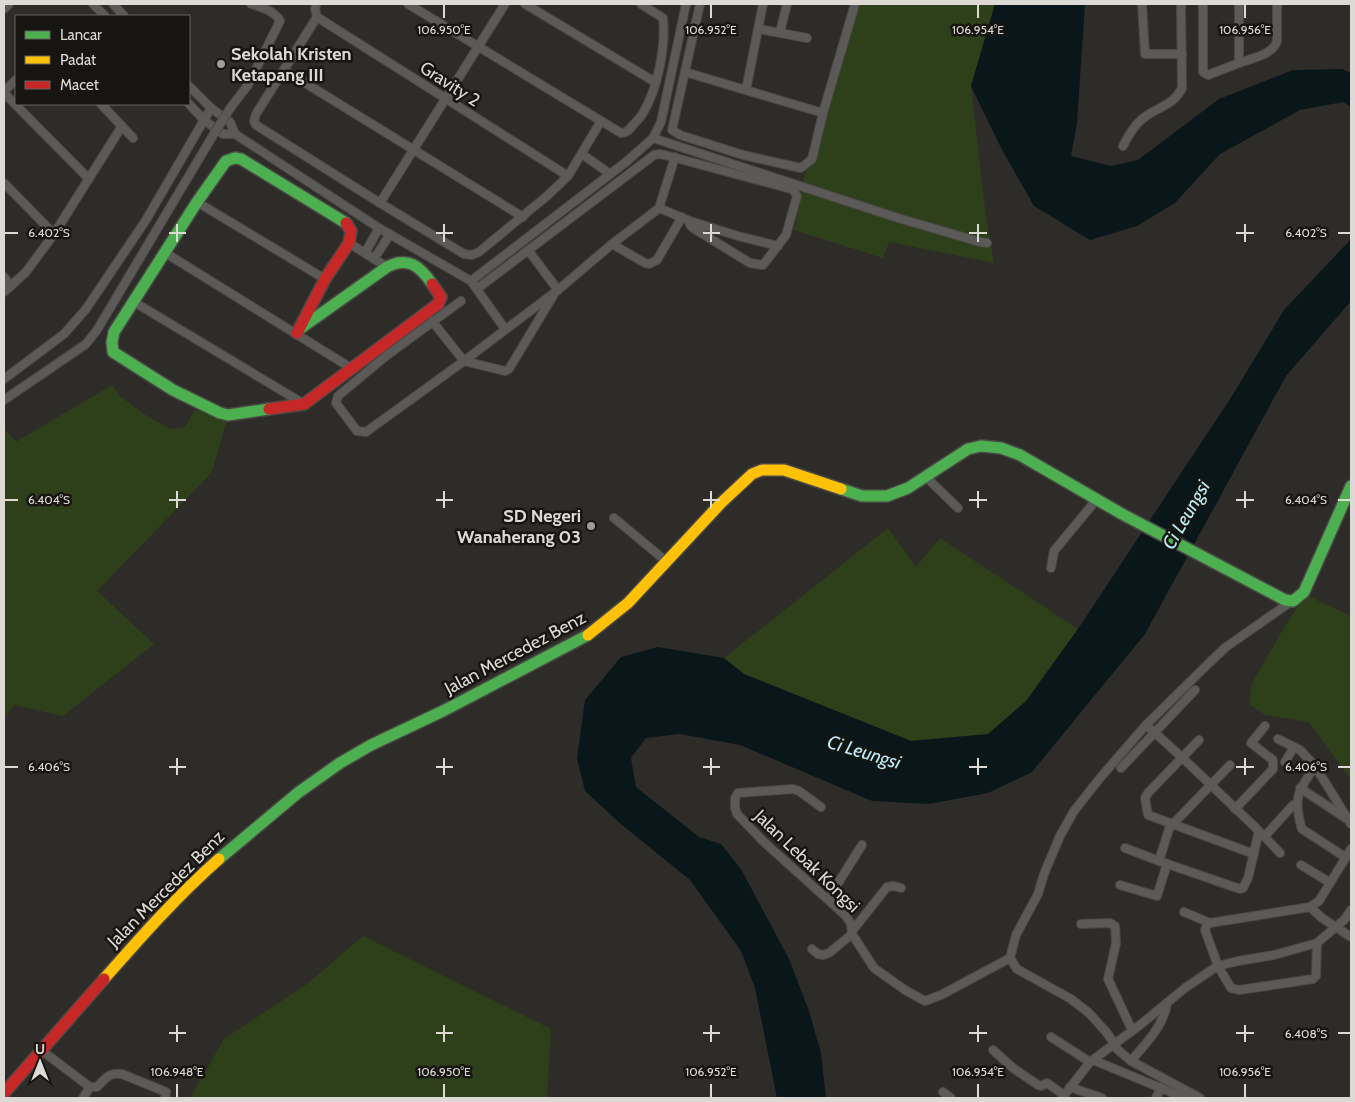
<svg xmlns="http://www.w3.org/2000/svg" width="1355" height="1102" font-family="Cabin,sans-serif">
<rect width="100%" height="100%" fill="#2e2c29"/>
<!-- green -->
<g fill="#2e4019">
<path d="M856,4H995L971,86L986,218L994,263L889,242L883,258L794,230L803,190L804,176Z"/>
<path d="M112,385L121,397L144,414L170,429L185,427L195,410L227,419L212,472L97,591L154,644L63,716L14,705L4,719V429L16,442Z"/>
<path d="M888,528L916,567L940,538L1078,629L1026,701L988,734L911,741L744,674L724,658Z"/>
<path d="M1306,595L1351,616V780L1309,722L1265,715L1250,705L1251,685L1285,626Z"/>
<path d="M363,936L551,1029L547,1098H190L224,1039L307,984Z"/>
</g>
<!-- water -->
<g fill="#0a171a">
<path d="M995,4H1085L1077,123L1071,156L1111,166L1138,160L1219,99L1293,70L1342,69L1351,73V107L1343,102L1300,110L1220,154L1175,203L1137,226L1090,240L1034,206L1001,148L971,86Z"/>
<path d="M1351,239V301L1286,376L1145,634L1032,772L988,793L929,804L872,801L740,745L680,734L646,738L631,758L636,787L699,837L721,844L741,869L789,959L809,1011L821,1053L826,1098H777L755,988L741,951L690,880L622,825L585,791L577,758L585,700L621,657L658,647L724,658L744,674L911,741L988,734L1026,701L1078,629L1232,396L1284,310Z"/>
</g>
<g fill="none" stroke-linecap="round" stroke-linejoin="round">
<defs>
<g id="street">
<path d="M93,4L105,16"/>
<path d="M113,4L124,16"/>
<path d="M316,4L315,9L317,17L256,114L254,121L256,125L380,203L464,254L472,255L479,252L547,196L568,176L601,121"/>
<path d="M408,4L621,133C627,133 630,129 633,125C637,121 641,117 643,113C658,88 666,46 663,18L641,4"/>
<path d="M525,4L655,82"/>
<path d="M700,4L672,130L680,135L743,155L801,168L812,159L823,113L855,4"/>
<path d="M1142,4L1145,54H1182"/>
<path d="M1203,4V72L1208,75L1239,63"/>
<path d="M1239,4V63C1252,58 1273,55 1277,41V4"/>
<path d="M4,9L9,4"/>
<path d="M317,17L568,176"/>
<path d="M759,29L807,38"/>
<path d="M780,32L787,4"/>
<path d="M284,70L523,217"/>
<path d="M685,72L823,113"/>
<path d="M189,86L211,108L230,122L235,134"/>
<path d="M746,90L763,4"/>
<path d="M4,91L16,80"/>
<path d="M4,93L89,179"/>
<path d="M101,104L133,138"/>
<path d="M189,104L204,120L223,134H235L379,228L471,281L505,329"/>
<path d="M231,107L248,85L280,21C275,11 261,7 251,4"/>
<path d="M653,138L898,218L980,242L987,243"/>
<path d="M1123,146C1128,136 1133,127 1141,120C1155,107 1173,107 1182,88L1181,4"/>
<path d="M582,154L610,174"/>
<path d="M4,183L54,234"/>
<path d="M197,202L325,279"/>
<path d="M380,203L505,4"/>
<path d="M690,221L738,236L778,246"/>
<path d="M349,243L387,267"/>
<path d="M612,244L645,263L649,264L657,260L682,217"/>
<path d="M528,250L558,290"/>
<path d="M164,252L351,368"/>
<path d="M365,253L379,228"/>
<path d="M374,259L390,234"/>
<path d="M4,277L11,286"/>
<path d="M471,281L626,162L653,138L661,122L686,4"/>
<path d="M477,289L654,155L659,154L665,155L791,189L794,191L797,196L786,235L763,265L750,263L693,228L690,225V221L659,208"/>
<path d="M4,292L26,272L54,234L122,126"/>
<path d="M461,301L386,356L338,396L336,403L357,431L366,432L464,361L558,290L612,244L649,216L659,208L675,157"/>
<path d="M134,302L304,404"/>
<path d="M432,321L464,361L505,371L509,369L553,296"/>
<path d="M4,379L64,334L86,309L146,220L211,108"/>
<path d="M4,400L86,344L97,330L215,132"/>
<path d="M926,477L958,508"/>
<path d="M614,518L667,562"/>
<path d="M1051,568L1054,551L1097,499"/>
<path d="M1146,725C1184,758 1220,794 1256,828L1259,831L1248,878L1243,888L1240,889L1159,861L1169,829L1172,825L1230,765"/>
<path d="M1278,739L1300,750L1315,766L1351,824"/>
<path d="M1199,740L1148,793L1145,798L1148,815L1254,854"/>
<path d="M1285,762L1294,747"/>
<path d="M1315,766C1299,791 1293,795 1301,826L1302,829L1345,857"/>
<path d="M1121,768L1195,690"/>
<path d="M1300,788L1347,819"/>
<path d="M821,807L799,791L793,789L738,793L735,798V808L737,814L764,842L846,916L851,924L852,934L874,968L905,990L925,1001L941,995L1010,958"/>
<path d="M1235,809L1273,769V760L1251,743L1265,726"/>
<path d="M1262,834L1280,853"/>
<path d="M1265,836L1293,805"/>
<path d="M1125,848L1159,861"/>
<path d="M1301,865L1329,882"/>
<path d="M1120,885L1157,896L1167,864"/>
<path d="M828,899L862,845"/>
<path d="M1310,907L1319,901L1351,849"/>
<path d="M1184,912L1210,923"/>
<path d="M1081,924L1110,923L1115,926L1116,943L1108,979L1132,1030"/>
<path d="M853,930L887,887L894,886L901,888"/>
<path d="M1317,943L1316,976L1313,979L1239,990L1231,988L1218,966L1205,930L1207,925L1210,923L1310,907L1322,918L1351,937"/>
<path d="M812,949L818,954L823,955L829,953L852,934"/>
<path d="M1051,1037L1090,1062"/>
<path d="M41,1050L90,1087H97C106,1078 109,1072 122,1074L166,1092L165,1098"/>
<path d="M993,1050L1013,1068L1038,1085L1041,1086L1047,1083L1064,1095"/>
<path d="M1093,1060L1185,1098"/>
<path d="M1131,1061C1145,1044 1164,1026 1167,1003"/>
<path d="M1070,1087L1102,1098"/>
<path d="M943,1092L951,1098"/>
<path d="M83,1098L90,1087"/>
<path d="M1062,1098L1090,1062L1140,1025L1185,988L1213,969L1218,966L1238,961L1274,955L1317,943L1345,919L1351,910"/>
<path d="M1156,1098L1161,1087"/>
<path d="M1200,1098L1131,1061L1118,1050L1107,1033L1089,1013L1071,999L1017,969L1010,958L1016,935L1038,894L1044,874L1060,836L1074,811L1100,778L1146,725L1210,662L1226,647L1292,601"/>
</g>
<g id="fast">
<path d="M301,328L387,267C408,256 420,266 432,284"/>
<path d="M269,409L228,415L220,413L173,390L113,352L112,342L114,332L197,202L226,161L235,158L241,159L346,223"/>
<path d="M841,489L862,496H887L908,488L968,449L981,446L1001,448L1020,455L1122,514L1285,600L1293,601L1304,592L1351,486"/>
<path d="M219,859L299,792L340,763L371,745L443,711L588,635"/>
</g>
<g id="slow">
<path d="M588,635L628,603L721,503L752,474L762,470H784L841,489"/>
<path d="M104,979C141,937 177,896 219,859"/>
</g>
<g id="jam">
<path d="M297,333L325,279L349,243L351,231L346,223"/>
<path d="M269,409L304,404L438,304L441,297L432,284"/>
<path d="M4,1093L104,979"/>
</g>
</defs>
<!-- street casing -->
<use href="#street" stroke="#4a4845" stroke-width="10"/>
<!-- fast casing -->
<use href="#fast" stroke="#4a4845" stroke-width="14"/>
<!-- slow casing -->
<use href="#slow" stroke="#4a4845" stroke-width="14"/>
<!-- jam casing -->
<use href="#jam" stroke="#4a4845" stroke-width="14"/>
<!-- street -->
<use href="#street" stroke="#5c5a58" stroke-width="8"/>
<!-- fast -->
<use href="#fast" stroke="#4caf50" stroke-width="11"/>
<!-- slow -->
<use href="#slow" stroke="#ffc107" stroke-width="11"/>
<!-- jam -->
<use href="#jam" stroke="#c62828" stroke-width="11"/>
<defs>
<path id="street-bridge" d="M215,132L231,107"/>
</defs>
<!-- street-bridge casing -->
<use href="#street-bridge" stroke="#4a4845" stroke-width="10" stroke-linecap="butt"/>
<!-- street-bridge -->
<use href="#street-bridge" stroke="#5c5a58" stroke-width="8"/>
</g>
<!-- ticks -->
<path fill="none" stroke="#dddad6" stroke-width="2" d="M444,5V18M711,5V18M978,5V18M1245,5V18M177,224V242M444,224V242M711,224V242M978,224V242M1245,224V242M5,233H18M169,233H186M436,233H453M703,233H720M969,233H987M1236,233H1254M1338,233H1350M177,491V508M444,491V508M711,491V508M978,491V508M1245,491V508M5,500H18M169,500H186M436,500H453M703,500H720M969,500H987M1236,500H1254M1338,500H1350M177,758V775M444,758V775M711,758V775M978,758V775M1245,758V775M5,767H18M169,767H186M436,767H453M703,767H720M969,767H987M1236,767H1254M1338,767H1350M177,1025V1042M444,1025V1042M711,1025V1042M978,1025V1042M1245,1025V1042M169,1033H186M436,1033H453M703,1033H720M969,1033H987M1236,1033H1254M1338,1033H1350M177,1084V1097M444,1084V1097M711,1084V1097M978,1084V1097M1245,1084V1097"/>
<!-- markers -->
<g fill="#a09d99" stroke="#171512" stroke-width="2">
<circle cx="221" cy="64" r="5"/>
<circle cx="591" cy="526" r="5"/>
</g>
<g text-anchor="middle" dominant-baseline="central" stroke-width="5" stroke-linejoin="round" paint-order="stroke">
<!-- poi labels -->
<g font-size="18" font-weight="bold" fill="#dddad6" stroke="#171512" text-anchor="start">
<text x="231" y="54">Sekolah Kristen<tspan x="231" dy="21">Ketapang III</tspan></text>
<text x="581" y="516" text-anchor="end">SD Negeri<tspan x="581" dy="21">Wanaherang 03</tspan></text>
</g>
<!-- street labels -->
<g font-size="18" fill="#dddad6" stroke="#171512">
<text transform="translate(450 84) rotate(33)">Gravity 2</text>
<text transform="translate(515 653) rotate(-28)">Jalan Mercedez Benz</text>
<text transform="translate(807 861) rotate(44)">Jalan Lebak Kongsi</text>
<text transform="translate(166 889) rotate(-45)">Jalan Mercedez Benz</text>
</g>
<!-- water labels -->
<g font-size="19" font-style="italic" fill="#b9eef7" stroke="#171512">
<text transform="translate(1186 515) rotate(-60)">Ci Leungsi</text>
<text transform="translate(864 752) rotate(17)">Ci Leungsi</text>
</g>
</g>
<g font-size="12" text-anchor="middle" fill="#dddad6" stroke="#171512" stroke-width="5" stroke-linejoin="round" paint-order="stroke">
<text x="444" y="34">106.950°E</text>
<text x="711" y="34">106.952°E</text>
<text x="978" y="34">106.954°E</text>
<text x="1245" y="34">106.956°E</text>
<text x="49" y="237">6.402°S</text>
<text x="1306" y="237">6.402°S</text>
<text x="49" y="504">6.404°S</text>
<text x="1306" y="504">6.404°S</text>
<text x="49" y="771">6.406°S</text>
<text x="1306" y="771">6.406°S</text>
<text x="1306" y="1038">6.408°S</text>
<text x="177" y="1076">106.948°E</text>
<text x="444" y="1076">106.950°E</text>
<text x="711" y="1076">106.952°E</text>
<text x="978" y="1076">106.954°E</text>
<text x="1245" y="1076">106.956°E</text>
</g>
<!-- border -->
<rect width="1355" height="1102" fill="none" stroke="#dddad6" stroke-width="10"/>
<!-- legend -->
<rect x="15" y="15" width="175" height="90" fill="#171512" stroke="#666460"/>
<rect x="25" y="31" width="25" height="8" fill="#4caf50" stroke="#666460"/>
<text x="60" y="40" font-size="15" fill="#dddad6">Lancar</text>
<rect x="25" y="56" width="25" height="8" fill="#ffc107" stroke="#666460"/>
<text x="60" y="65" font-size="15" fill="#dddad6">Padat</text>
<rect x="25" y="81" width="25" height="8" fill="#c62828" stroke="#666460"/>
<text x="60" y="90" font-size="15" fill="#dddad6">Macet</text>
<!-- north arrow -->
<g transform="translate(40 1062)" stroke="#171512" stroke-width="4" paint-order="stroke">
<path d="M0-4L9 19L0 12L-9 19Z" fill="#dddad6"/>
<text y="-8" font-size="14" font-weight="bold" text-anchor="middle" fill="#dddad6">U</text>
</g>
</svg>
